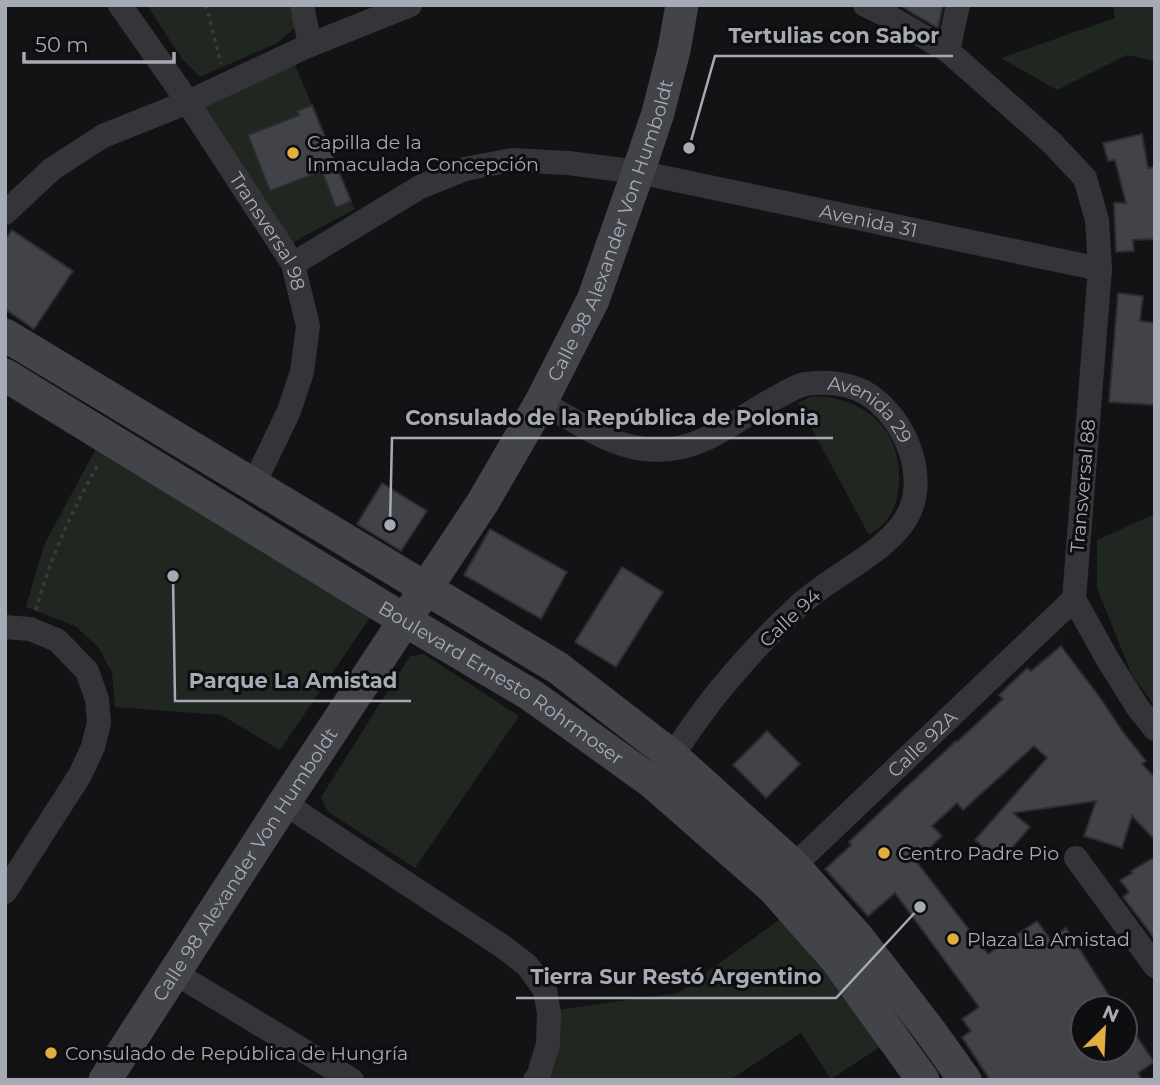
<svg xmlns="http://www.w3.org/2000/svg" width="1160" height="1085" font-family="Montserrat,sans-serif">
<rect width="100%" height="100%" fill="#131315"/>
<!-- green -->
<g fill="#202721">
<path d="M147,5H291L296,27L277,43L200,77L182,59Z"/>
<path d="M1113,5H1155V61L1127,55L1057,90L1001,58L1115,18Z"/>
<path d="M295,65L312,105L297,111L299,115L248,135L269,191L322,171L336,207L351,201L355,209L286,246L198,105Z"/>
<path d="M812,396C860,397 898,424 899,475C899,491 897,507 886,521C882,526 875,531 869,535L798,403Z"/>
<path d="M97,447L373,613L280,750L221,715L115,707L112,672L98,647L75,626L26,607L44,545Z"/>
<path d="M1155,514V706L1132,675L1097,588V540Z"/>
<path d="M424,654L519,716L415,868L327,811L321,797L410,656Z"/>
<path d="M783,917L886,1043L831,1079L801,1033L730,1080H544L557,1010L678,993Z"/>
</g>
<!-- building -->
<g fill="#424348" stroke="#2d2d30" stroke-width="2">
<path d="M900,5H943L938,28L912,13Z"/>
<path d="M312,105L351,201L336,208L322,171L270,191L248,135L299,115L297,111Z"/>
<path d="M1142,134L1148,168L1155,167V239L1133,240L1134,251L1116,252L1114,203H1126L1115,160L1108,161L1103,143Z"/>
<path d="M12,230L73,271L34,329L5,309V240Z"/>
<path d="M1118,293L1143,296L1140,321L1155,323V405L1109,402Z"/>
<path d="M382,483L427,511L401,551L357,524Z"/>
<path d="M490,529L567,572L541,619L464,575Z"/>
<path d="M622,567L663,592L616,667L575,642Z"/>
<path d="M1061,646L1101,699L1123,732L1146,761L1142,764L1155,778V840L1132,816L1122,848L1084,836L1096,801L1013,813L1030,827L1000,862L975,840L1047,758L1034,746L963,810L957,803L932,826L942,836L916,861L988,954L1037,921L1050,939L1066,928L1117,1008H1083V1050H1125V1019L1154,1062L1138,1073L1142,1080H990L962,1037L971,1031L962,1019L979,1007L895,893L868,916L825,869L851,845L849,842L900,793L956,741L957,742L1003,699L999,695L1027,668L1031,671Z"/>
<path d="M767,731L800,764L766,798L733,765Z"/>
<path d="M1155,857V939L1123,897L1129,892L1120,880L1133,873L1131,871Z"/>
</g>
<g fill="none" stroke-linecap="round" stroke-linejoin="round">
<!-- path -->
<g stroke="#3b3c40" stroke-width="3.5" stroke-dasharray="3.5 5" stroke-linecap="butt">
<path d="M206,5L221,64"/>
<path d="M36,610C50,558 72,510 99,463"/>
</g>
<!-- street -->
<g stroke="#353539" stroke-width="24">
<path id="s1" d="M120,5L179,89L293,264L308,326L302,372L289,411L254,484"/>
<path d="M302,5L310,45"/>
<path d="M865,5L890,17L948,51L1051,142L1085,178L1097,220L1100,269L1074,599L1108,660L1138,708L1155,729"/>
<path d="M948,51L958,5"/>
<path d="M5,213L52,169L103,136L188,102L310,45L410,5"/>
<path id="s2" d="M293,264L420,187L465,169L512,160L568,163L638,172L1100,269"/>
<path id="s3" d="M541,402C578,422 614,450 657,450C707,450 739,416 781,395C788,391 797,386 805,384C823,381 845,383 862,391C901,411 929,471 909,513C893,547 841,571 813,594C803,601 794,610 785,619C764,639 743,662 724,685C701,711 683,742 661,770"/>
<path d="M5,627L30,629L57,640L87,671L97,699L99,723L93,747L80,775L5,892"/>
<path d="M284,803L502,946L527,965L545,990L549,1013L548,1044L538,1077L535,1080"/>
<path d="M1076,858L1155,966"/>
<path id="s4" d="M783,876L1074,599"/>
<path d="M175,973L352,1080"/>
</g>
<!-- secondary -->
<g stroke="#434449" stroke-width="33">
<path d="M5,335L558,668L672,756L793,865L859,939L930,1031L965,1080"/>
<path id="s5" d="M5,375L406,621L531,695L652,782L772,887L836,959L923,1080"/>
<path id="s6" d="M105,1080L284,803L483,502L541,402L593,300L638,172L658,113L674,50L682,5"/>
</g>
</g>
<!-- markers -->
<g fill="#e1ae3f" stroke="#0e0e10" stroke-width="2.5">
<circle cx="293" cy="153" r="7"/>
<circle cx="884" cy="853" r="7"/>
<circle cx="953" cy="939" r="7"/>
<circle cx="51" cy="1053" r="7"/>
</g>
<g text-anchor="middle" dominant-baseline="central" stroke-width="6" stroke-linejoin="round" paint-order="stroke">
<!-- poi labels -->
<g font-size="19" fill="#a6aab4" stroke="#0e0e10" text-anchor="start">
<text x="307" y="142">Capilla de la<tspan x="307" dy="22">Inmaculada Concepción</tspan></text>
<text x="898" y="853">Centro Padre Pio</text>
<text x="967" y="939">Plaza La Amistad</text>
<text x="65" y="1053">Consulado de República de Hungría</text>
</g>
<!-- street labels -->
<g font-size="19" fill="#a6aab4" stroke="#0e0e10">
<text stroke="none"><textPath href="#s2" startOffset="607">Avenida 31</textPath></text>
<text stroke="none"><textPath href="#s6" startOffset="992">Calle 98 Alexander Von Humboldt</textPath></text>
<text stroke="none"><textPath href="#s1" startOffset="271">Transversal 98</textPath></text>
<text stroke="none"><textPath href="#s3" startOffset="366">Avenida 29</textPath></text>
<text transform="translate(1083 486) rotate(-85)">Transversal 88</text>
<text transform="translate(790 618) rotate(-43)">Calle 94</text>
<text stroke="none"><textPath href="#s5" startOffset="584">Boulevard Ernesto Rohrmoser</textPath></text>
<text stroke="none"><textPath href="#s4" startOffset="192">Calle 92A</textPath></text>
<text stroke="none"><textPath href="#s6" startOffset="257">Calle 98 Alexander Von Humboldt</textPath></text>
</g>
</g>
<!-- callouts -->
<path fill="none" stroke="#a6aab4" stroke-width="2.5" d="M689 148L715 56H953M390 525L392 438H833M173 576L175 701H411M920 907L836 998H516"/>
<g fill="#a6aab4" stroke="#0e0e10" stroke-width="2.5">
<circle cx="689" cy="148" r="7"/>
<circle cx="390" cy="525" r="7"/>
<circle cx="173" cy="576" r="7"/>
<circle cx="920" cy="907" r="7"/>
</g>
<g font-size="21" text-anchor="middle" font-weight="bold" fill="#a6aab4" stroke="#0e0e10" stroke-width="6" stroke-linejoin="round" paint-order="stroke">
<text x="834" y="43">Tertulias con Sabor</text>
<text x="612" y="425">Consulado de la República de Polonia</text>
<text x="293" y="688">Parque La Amistad</text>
<text x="676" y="984">Tierra Sur Restó Argentino</text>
</g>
<!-- border -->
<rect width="1160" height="1085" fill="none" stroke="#a6aab4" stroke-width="14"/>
<!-- north arrow -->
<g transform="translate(1104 1029) rotate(24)"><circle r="33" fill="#0e0e10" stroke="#4b4c52" stroke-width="2"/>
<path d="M0-5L12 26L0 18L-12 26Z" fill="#e1ae3f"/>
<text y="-10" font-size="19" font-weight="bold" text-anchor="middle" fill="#a6aab4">N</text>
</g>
<!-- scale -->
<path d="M24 52v10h150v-10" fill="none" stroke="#a6aab4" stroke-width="3.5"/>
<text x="35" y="52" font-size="21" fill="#a6aab4" stroke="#0e0e10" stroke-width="5" paint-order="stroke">50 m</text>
</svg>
